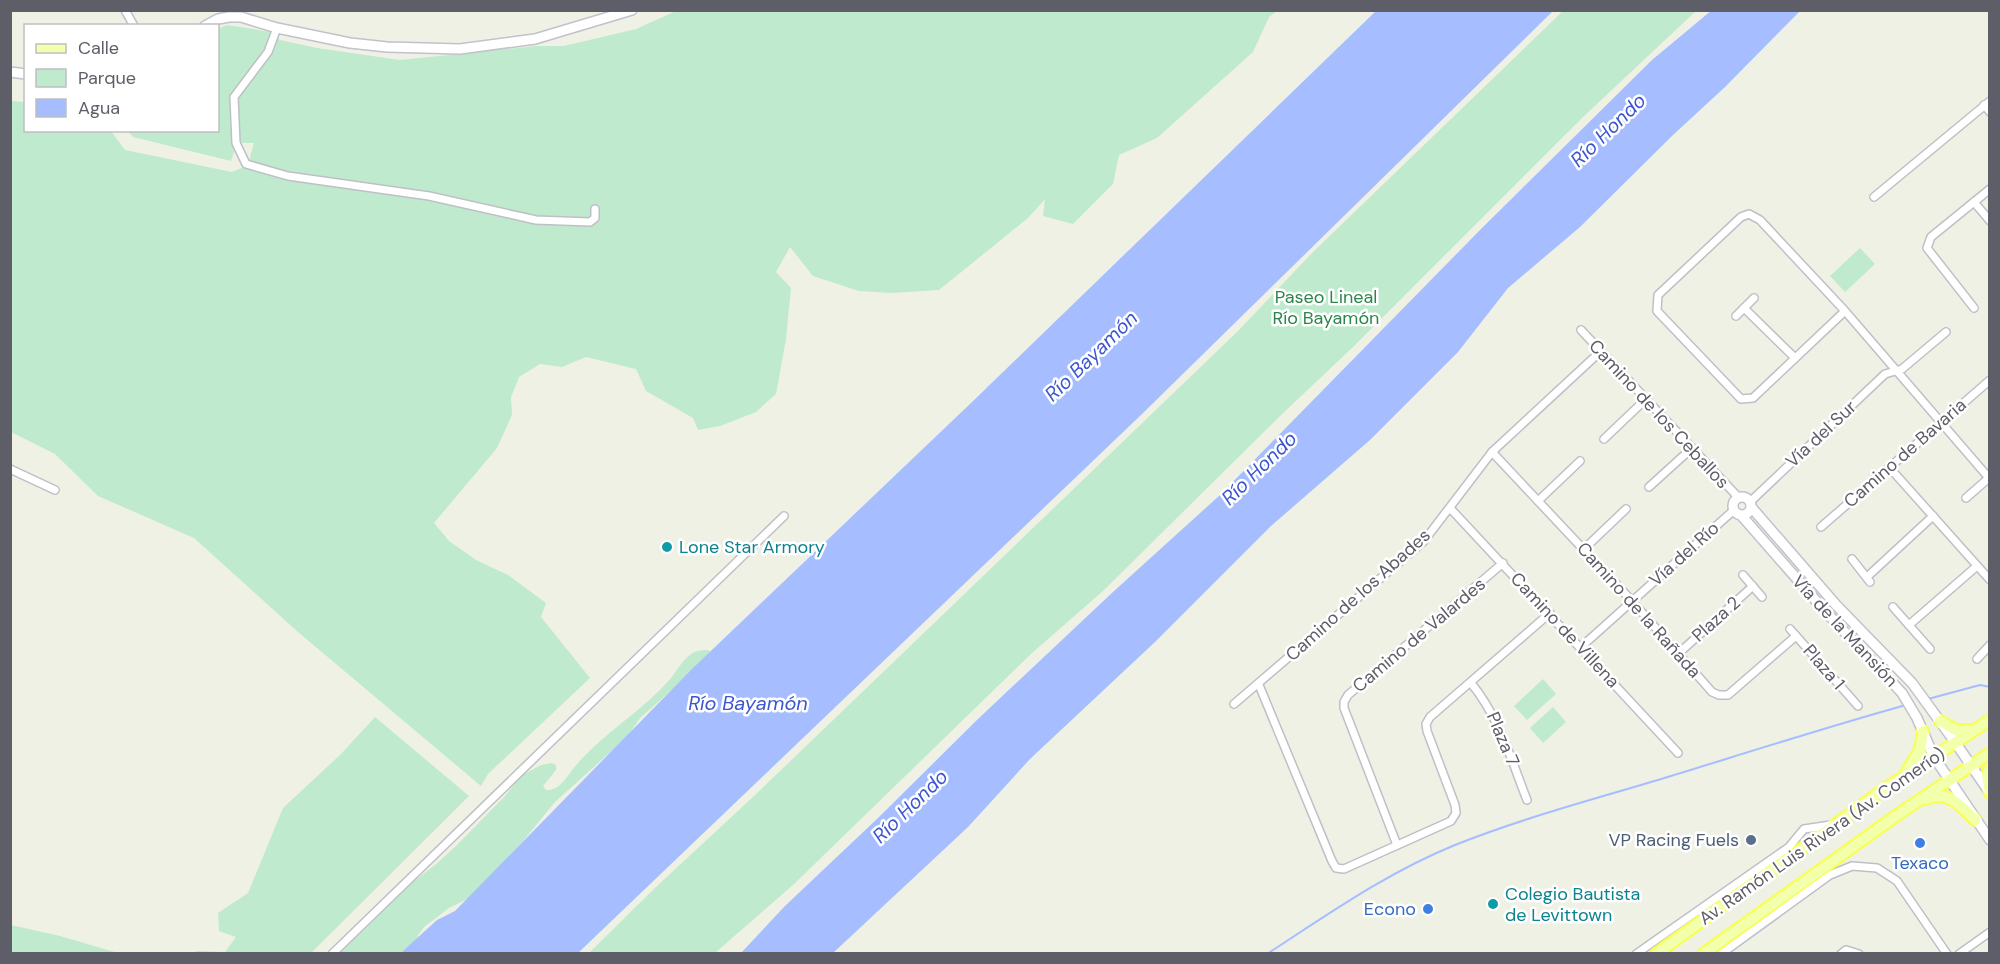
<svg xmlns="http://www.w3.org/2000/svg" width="2000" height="964" font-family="'DM Sans',sans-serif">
<rect width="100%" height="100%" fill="#eff1e5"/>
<!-- green -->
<g fill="#bfeacd">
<path d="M1564,10L1696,11L1583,117L1353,347L1280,416L1103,591L1032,653L794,884L715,953H589L657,886L753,797L1238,331L1313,252Z"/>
<path d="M676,11H1277L1269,17L1253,52L1157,138L1119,155L1113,184L1073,224L1043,216L1045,199L1028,218L939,290L891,293L859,291L813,276L790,247L776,272L791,288L786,339L776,394L756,412L720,426L698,430L693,418L646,391L636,369L586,357L562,367L540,364L519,377L511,397L512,415L497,448L434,523L449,541L476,560L508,575L546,603L541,617L590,678L488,774L481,786L298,632L194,538L98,496L55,454L11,432L10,101L25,102L26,130L111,131L125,150L232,172L248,165L254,143H237L231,161L133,137L128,131L218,130V29L227,25L271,32L280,40L317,48L400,60L536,46H564L636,29Z"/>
<path d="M1860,248L1875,264L1845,292L1830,276Z"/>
<path d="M709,650L711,655L649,710L640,718L627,737L555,802L519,846L469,898L449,908L424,927L418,935L416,953L335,954L364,930L410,884L435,865L456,846L505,796L521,776L541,765L551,763L556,765V770L543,786L546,790C559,791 566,778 573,769C600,735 642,712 671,678C677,670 683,660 691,654C697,650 703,650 709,650Z"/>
<path d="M1543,679L1556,694L1527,720L1514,706Z"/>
<path d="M1553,707L1566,722L1543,743L1530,728Z"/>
<path d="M375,717L469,796L311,953H190L198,951L225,952L236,937L219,931L218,913L248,893L283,808L341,754Z"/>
<path d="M11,925L60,936L118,953H11Z"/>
</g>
<!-- water -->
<g fill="#a6bdff">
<path d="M1377,10L1553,11L1142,414L578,953H403V951L437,920L455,911L692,669L971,403Z"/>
<path d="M1712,10L1800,11L1725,87L1673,135L1580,227L1508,288L1458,352L1370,440L1271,526L1155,642L1030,759L968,827L833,953H741L785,906L878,818L978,719L1113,592L1220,495L1480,230L1652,60Z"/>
</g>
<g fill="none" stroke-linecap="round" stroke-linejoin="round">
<!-- stream -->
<g stroke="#a6bdff" stroke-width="2">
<path d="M1928,699L1980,685L1990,687"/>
<path d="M1267,954C1327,915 1388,872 1455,845C1525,817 1599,798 1671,776C1749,752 1827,727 1906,705"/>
</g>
<defs>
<g id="street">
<path d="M125,10L134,26"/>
<path d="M277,28L268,52L234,97L236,143L246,164L288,176L429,196L536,220L590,222L595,218V209"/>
<path d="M1984,105L1990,112"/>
<path d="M1874,197L1990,101"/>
<path d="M1974,202L1990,221"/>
<path d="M1744,308L1795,358"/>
<path d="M1974,308L1927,248L1931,237L1990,189"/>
<path d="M1845,311L1753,398L1741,399L1657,311L1658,295L1741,217L1749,214L1760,220L1845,311L1989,478"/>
<path d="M1736,316L1754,298"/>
<path d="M1581,330L1738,497"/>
<path d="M1604,439L1646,399"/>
<path d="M1492,452L1632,601L1712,692L1719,695H1728L1796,636"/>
<path d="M1889,467L1990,580"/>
<path d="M10,469L55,490"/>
<path d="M1649,487L1692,448"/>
<path d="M1966,498L1990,477"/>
<path d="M1538,501L1580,461"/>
<path d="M1751,501L1885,374L1902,369L1946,332"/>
<path d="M1450,508L1678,753"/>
<path d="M1821,527L1990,380"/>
<path d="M1584,549L1626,509"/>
<path d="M1852,559L1870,582"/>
<path d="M1743,575L1762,597"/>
<path d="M1867,577L1933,516"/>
<path d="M1893,607L1930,649"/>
<path d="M1909,625L1977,566"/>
<path d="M1790,629L1858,706"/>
<path d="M1581,647L1734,510"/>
<path d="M1679,653L1753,586"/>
<path d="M1977,659L1990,645"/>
<path d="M1471,683C1499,717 1511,759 1527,800"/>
<path d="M1259,685L1332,861L1336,868L1344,869L1451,821L1456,813L1455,805L1427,731L1426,724L1430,717L1550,613"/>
<path d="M1234,704L1424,541L1492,452L1601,351"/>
<path d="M1397,845L1344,708V702L1348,695L1503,563"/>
<path d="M332,954L784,516"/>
<path d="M1636,954L1789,847L1804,829L1831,825"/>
<path d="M1721,954L1830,875L1852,866L1877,868L1897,881L1947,954"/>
<path d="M1841,954L1846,950L1859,954"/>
<path d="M1959,954L1990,932"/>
</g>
<g id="secondary">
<path d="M205,26L218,19L229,17H241L277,28L350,43L387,47L460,49L535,39L632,10"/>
<path d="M10,72L26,74"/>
<circle cx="1742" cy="506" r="9"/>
<path d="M1752,508L1837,606L1912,683L1955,742L1990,793"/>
<path d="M1741,515L1825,611L1902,693L1917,718L1934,757L1990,840"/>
</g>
<g id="primary">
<path d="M1940,721L1956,730H1974"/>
<path d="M1990,767L1987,775L1990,793"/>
<path d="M1907,771L1920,750L1923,731"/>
<path d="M1926,799C1948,790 1961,805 1975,820"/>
<path d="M1656,954L1886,788L1990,720"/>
<path d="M1703,954L1900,813L1990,753"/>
</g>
</defs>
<!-- street casing -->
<use href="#street" stroke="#bfc0c7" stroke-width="10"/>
<!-- secondary casing -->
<use href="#secondary" stroke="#c1c2cb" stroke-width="12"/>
<!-- primary casing -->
<use href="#primary" stroke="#f9ff4f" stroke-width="14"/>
<!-- street -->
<use href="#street" stroke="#fff" stroke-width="7"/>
<!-- secondary -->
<use href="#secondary" stroke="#fff" stroke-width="9"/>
<!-- primary -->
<use href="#primary" stroke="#f2ffab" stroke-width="10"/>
</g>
<!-- markers -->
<g fill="#0f9aa8" stroke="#fff" stroke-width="2">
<circle cx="667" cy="547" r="6"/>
<circle cx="1493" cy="904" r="6"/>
</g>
<circle fill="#5c6f8a" stroke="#fff" stroke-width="2" cx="1751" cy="840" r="6"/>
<g fill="#3f7fe0" stroke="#fff" stroke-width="2">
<circle cx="1920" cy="843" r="6"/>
<circle cx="1428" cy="909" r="6"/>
</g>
<g text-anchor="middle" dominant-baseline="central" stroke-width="5" stroke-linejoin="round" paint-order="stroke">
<!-- park labels -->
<g font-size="18" fill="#2c864c" stroke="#fff">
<text x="1326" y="297">Paseo Lineal<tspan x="1326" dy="21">Río Bayamón</tspan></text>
</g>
<!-- street labels -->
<g font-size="18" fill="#5d5e67" stroke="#fff">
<text transform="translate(1659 414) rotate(47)">Camino de los Ceballos</text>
<text transform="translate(1821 434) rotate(-43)">Vía del Sur</text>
<text transform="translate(1905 453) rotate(-41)">Camino de Bavaria</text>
<text transform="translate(1684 554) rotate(-42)">Vía del Río</text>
<text transform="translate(1358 595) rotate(-42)">Camino de los Abades</text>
<text transform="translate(1639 610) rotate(48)">Camino de la Rañada</text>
<text transform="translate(1716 619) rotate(-42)">Plaza 2</text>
<text transform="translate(1565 630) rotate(47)">Camino de Villena</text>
<text transform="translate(1845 631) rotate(47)">Vía de la Mansión</text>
<text transform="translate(1419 635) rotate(-40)">Camino de Valardes</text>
<text transform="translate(1824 667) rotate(49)">Plaza 1</text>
<text transform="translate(1503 739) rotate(67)">Plaza 7</text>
<text transform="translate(1822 836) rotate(-35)">Av. Ramón Luis Rivera (Av. Comerío)</text>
</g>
<!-- culture labels -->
<g font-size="18" fill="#0d838f" stroke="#fff" text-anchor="start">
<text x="679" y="547">Lone Star Armory</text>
<text x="1505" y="894">Colegio Bautista<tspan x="1505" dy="21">de Levittown</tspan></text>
</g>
<!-- service labels -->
<g font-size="18" fill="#4e5e75" stroke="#fff" text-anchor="end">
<text x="1739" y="840">VP Racing Fuels</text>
</g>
<!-- shop labels -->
<g font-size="18" fill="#366cbe" stroke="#fff">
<text x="1920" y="863">Texaco</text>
<text x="1416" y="909" text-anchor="end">Econo</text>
</g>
<!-- water labels -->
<g font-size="20" font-style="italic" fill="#3c56cf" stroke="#fff">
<text transform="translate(1608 130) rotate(-44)">Río Hondo</text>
<text transform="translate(1091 356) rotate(-44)">Río Bayamón</text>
<text transform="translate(1259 468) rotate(-44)">Río Hondo</text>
<text x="748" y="703">Río Bayamón</text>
<text transform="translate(910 806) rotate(-44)">Río Hondo</text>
</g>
</g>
<!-- border -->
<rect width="2000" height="964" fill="none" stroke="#5d5e67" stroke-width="24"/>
<!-- legend -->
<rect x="24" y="24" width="195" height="108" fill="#ffffff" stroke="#bebfc2" stroke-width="1.5"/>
<rect x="36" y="44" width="30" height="9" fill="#f2ffab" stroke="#bebfc2" stroke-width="1.5"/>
<text x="78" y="54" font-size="18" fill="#5d5e67">Calle</text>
<rect x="36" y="69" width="30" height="18" fill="#bfeacd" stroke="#bebfc2" stroke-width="1.5"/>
<text x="78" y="84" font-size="18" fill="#5d5e67">Parque</text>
<rect x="36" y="99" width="30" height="18" fill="#a6bdff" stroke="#bebfc2" stroke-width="1.5"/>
<text x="78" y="114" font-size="18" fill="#5d5e67">Agua</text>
</svg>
